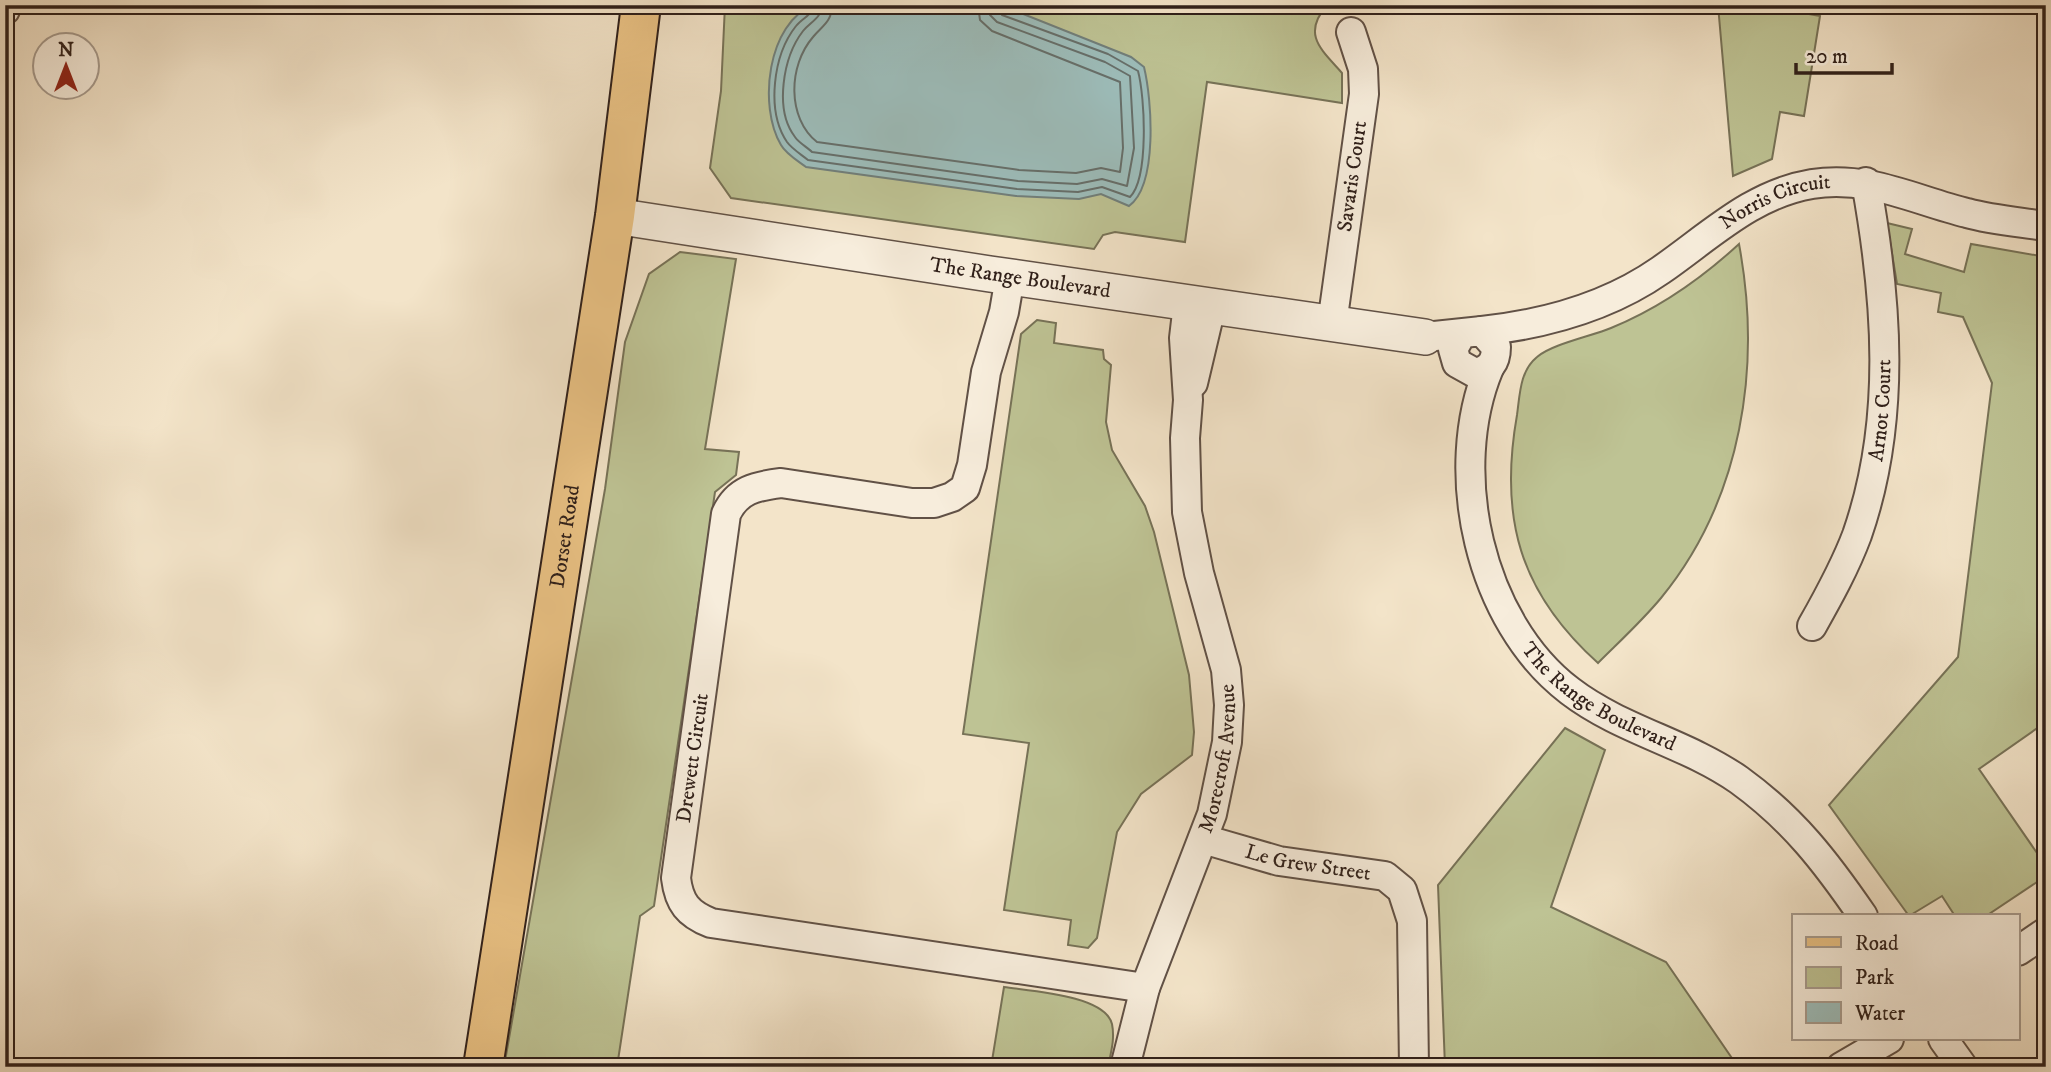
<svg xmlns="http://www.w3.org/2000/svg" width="2051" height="1072" font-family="'IM FELL DW Pica',serif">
<rect width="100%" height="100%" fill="#f3e4c9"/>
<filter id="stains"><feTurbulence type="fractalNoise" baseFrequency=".00286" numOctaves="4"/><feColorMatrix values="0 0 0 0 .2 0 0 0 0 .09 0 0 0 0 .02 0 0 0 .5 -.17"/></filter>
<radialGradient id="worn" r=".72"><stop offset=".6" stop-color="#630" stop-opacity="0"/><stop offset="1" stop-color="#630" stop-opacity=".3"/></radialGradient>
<!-- green -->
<g fill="#bec394" stroke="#777257" stroke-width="2">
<path d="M725,5H1327C1301,35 1322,50 1342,73V103L1207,82L1185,242L1115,232L1103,235L1094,249L731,198L710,168L721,91Z"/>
<path d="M1718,5H1759L1820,16L1804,116L1780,112L1772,159L1733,176Z"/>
<path d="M1887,223L1912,229L1905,254L1964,272L1971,244L2046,257V722L1979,769L2046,866V876L1986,916H1955L1942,896L1909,916L1829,805L1958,657L1992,383L1963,317L1938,312L1941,293L1897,284Z"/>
<path d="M1739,244C1762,367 1742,499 1661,598C1642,621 1619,642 1598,663C1519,592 1499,517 1517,415C1520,393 1520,371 1537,357C1552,344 1592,336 1611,328C1660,308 1701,279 1739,244Z"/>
<path d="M680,252L736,259L705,449L739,452L736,475L715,492L654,906L640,916L617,1067H504L605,489L625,342L649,274Z"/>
<path d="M1037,320L1056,323L1054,343L1103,350L1104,359L1111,365L1106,422L1112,450L1145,506L1154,532L1189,675L1194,732L1192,755L1141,794L1117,832L1097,938L1088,948L1068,945L1071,920L1004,910L1029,743L963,734L1021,334Z"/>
<path d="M1565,728L1605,750L1551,907L1666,962L1738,1067H1445L1438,885Z"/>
<path d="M1004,987C1029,991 1105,995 1112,1024C1115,1039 1111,1052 1108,1067H991Z"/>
</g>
<!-- water -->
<path fill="#9dbebc" stroke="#717f7b" stroke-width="2" d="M814,5H983L1013,10L1131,57L1144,67C1152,100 1158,185 1129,206L1101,194L1079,199L1016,196L806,167C798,161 786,154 781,145C758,107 767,22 814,5Z"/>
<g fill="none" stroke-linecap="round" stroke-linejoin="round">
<!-- shore -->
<g stroke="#666f6b" stroke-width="2">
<path d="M813,5C812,16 802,18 796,26C773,55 766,111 787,142C792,149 802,155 808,160L1017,189L1078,192L1102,187L1130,197C1149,178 1145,97 1138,71L1108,54L1002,15L997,5"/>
<path d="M822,5C821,19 811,21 803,31C783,57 774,110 795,137C799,143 807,147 812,152L1018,181L1077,184L1102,179L1127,186L1134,148L1130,76L1105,62L997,22L990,15L988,5"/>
<path d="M832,5C832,22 822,26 813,37C788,66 787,118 817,142L1019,170L1076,173L1101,168L1120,172L1123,148L1120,82L992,31L980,20L978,5"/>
</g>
<defs>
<g id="minor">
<path d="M5,10L6,5"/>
<path d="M1010,277L1004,312L986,372L972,465L965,488L952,497L934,503H912L781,483C756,486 737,490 726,514L676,878C679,903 688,914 711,923L1145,988"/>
<path id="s1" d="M1332,324L1364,94L1363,69L1351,32"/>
<path id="s2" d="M1482,331C1546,324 1608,307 1661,270C1710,236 1752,194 1812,184C1869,175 1914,200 1967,213C1992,220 2020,222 2046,226"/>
<path d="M1425,337L1482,331L1496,347C1496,362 1490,370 1475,373L1457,363L1453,349L1461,335"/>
<path id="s3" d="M1489,368C1446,471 1479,622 1570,691C1621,730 1686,743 1739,780C1793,819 1826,862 1863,916"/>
<path d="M1193,383L1211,307"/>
<path id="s4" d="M1812,626C1829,596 1845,567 1857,535C1897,420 1887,299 1866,182"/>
<path id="s5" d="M1203,839L1279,861L1385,876L1402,890L1412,921L1414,1067"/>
<path d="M2018,951L2046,932"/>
<path d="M1943,1039L1963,1067"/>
<path id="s6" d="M1125,1067L1145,988L1212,814L1227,742L1229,705L1226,670L1199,573L1187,512L1185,438L1188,400L1184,338L1188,304"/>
<path d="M1841,1067L1889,1039"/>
</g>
<g id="tertiary">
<path id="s7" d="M615,216L990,274L1425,337"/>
</g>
<g id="primary">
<path id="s8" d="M483,1067L615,216L641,5"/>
</g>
</defs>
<!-- minor casing -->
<use href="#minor" stroke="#615146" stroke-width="32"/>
<!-- tertiary casing -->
<use href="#tertiary" stroke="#615146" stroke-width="38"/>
<!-- primary casing -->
<use href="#primary" stroke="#30201a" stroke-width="42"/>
<!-- minor -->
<use href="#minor" stroke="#f7eddc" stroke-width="28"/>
<!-- tertiary -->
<use href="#tertiary" stroke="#f7eddc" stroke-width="35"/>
<!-- primary -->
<use href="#primary" stroke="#eac284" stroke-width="38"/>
</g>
<g text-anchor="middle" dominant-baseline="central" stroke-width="7" stroke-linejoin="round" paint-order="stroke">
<!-- street labels -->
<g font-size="21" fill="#30201a" stroke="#f7eddc">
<text stroke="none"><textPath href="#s1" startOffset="149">Savaris Court</textPath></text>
<text stroke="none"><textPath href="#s2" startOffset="326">Norris Circuit</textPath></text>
<text stroke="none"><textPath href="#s7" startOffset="410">The Range Boulevard</textPath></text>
<text stroke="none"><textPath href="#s4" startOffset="229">Arnot Court</textPath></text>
<text stroke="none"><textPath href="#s8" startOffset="537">Dorset Road</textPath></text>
<text stroke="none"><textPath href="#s3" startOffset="382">The Range Boulevard</textPath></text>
<text transform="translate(693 758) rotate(-82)">Drewett Circuit</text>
<text stroke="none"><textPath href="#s6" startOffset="324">Morecroft Avenue</textPath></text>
<text stroke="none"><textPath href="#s5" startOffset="108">Le Grew Street</textPath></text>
</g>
</g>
<!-- margin -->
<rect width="2051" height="1072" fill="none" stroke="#f3e4c9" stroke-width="28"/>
<rect x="7" y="7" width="2037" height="1058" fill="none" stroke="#30201a" stroke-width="3.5"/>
<rect x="14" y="14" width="2023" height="1044" fill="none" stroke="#30201a" stroke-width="2"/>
<!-- legend -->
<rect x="1792" y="914" width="228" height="126" fill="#f7eddc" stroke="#a79b8e" stroke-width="2"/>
<rect x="1806" y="937" width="35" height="10" fill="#eac284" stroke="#a79b8e" stroke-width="2"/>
<text x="1855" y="950" font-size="21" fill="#30201a">Road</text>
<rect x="1806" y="967" width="35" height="21" fill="#bec394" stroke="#a79b8e" stroke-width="2"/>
<text x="1855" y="984" font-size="21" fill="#30201a">Park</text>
<rect x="1806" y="1002" width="35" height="21" fill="#9dbebc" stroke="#a79b8e" stroke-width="2"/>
<text x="1855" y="1020" font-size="21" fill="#30201a">Water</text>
<!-- north arrow -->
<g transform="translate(66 66)"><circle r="33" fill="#f7eddc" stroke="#a79b8e" stroke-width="2"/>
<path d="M0-5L12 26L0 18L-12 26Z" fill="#8f2418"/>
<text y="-10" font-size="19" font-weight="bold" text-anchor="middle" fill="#30201a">N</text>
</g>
<!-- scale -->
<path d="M1796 63v10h96v-10" fill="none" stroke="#30201a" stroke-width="3.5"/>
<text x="1806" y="63" font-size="21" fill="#30201a" stroke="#f7eddc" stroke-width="5" paint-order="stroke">20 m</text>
<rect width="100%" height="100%" filter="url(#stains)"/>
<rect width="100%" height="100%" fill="url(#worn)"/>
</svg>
